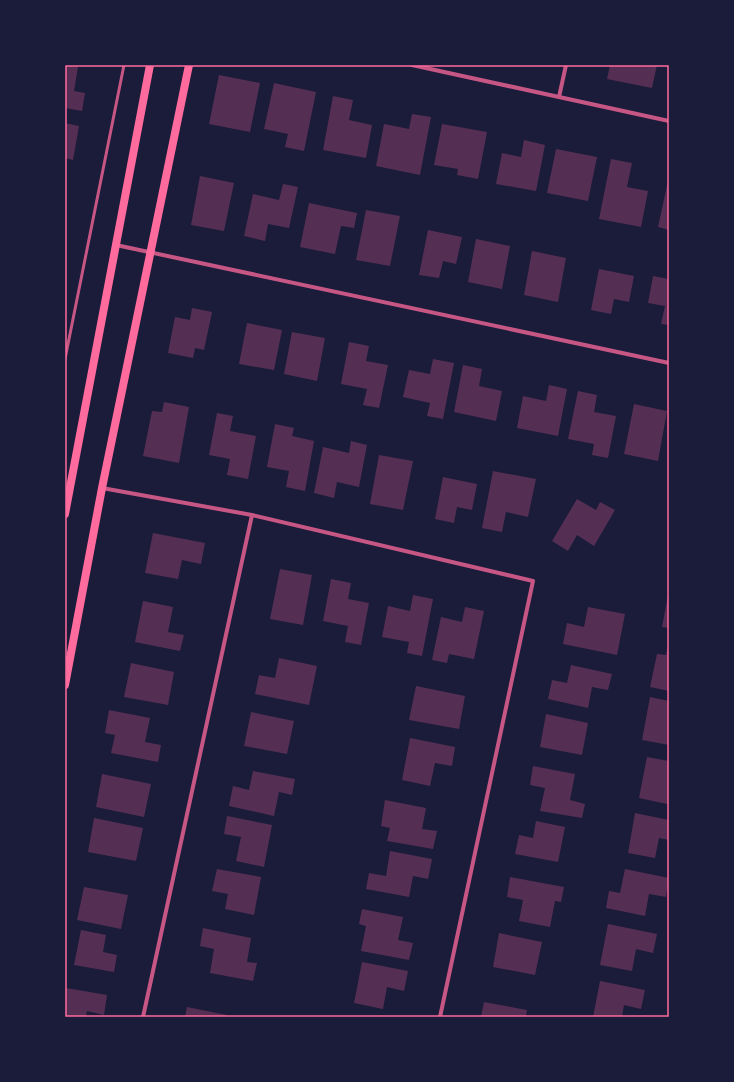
<svg xmlns="http://www.w3.org/2000/svg" width="734" height="1082" font-family="Literata,serif">
<rect width="100%" height="100%" fill="#1b1b3a"/>
<!-- building -->
<g fill="#542f53">
<path d="M65,65L78,67L74,91L85,93L82,111L65,108Z"/>
<path d="M610,65H657L652,88L607,79Z"/>
<path d="M219,75L260,83L250,132L209,124Z"/>
<path d="M274,83L316,92L304,151L285,147L288,134L264,129Z"/>
<path d="M333,96L353,100L349,120L372,125L366,158L323,150Z"/>
<path d="M412,114L431,117L420,175L376,166L384,124L409,129Z"/>
<path d="M65,123L79,126L73,160L65,158Z"/>
<path d="M442,124L487,132L478,179L457,175L458,169L434,165Z"/>
<path d="M524,140L545,145L536,191L496,184L502,153L521,157Z"/>
<path d="M556,149L597,157L588,201L547,193Z"/>
<path d="M611,159L632,163L627,187L648,191L641,227L599,219Z"/>
<path d="M200,176L234,183L224,231L191,225Z"/>
<path d="M668,181H669V230L658,227Z"/>
<path d="M283,184L298,187L289,228L268,224L265,241L244,236L253,194L279,200Z"/>
<path d="M309,203L357,213L354,228L341,226L335,254L300,247Z"/>
<path d="M366,210L400,216L390,266L356,260Z"/>
<path d="M428,230L462,237L456,264L443,261L439,278L419,275Z"/>
<path d="M476,239L510,246L502,289L468,282Z"/>
<path d="M532,251L566,258L558,302L524,295Z"/>
<path d="M599,269L634,276L629,302L614,299L611,314L591,310Z"/>
<path d="M653,276L669,279V325L661,324L665,306L648,303Z"/>
<path d="M192,308L212,312L204,350L195,348L193,358L168,353L175,317L190,320Z"/>
<path d="M247,323L282,330L274,370L239,364Z"/>
<path d="M292,332L325,338L317,381L284,374Z"/>
<path d="M349,342L369,346L366,361L388,365L379,408L363,405L367,389L341,384Z"/>
<path d="M433,359L454,363L443,419L427,416L430,403L403,397L409,370L430,374Z"/>
<path d="M463,365L482,369L479,386L502,391L496,421L454,412Z"/>
<path d="M549,385L567,389L558,436L517,428L523,396L546,401Z"/>
<path d="M578,391L597,395L594,412L616,416L608,458L592,455L594,444L568,439Z"/>
<path d="M164,402L189,407L179,463L143,456L152,411L162,412Z"/>
<path d="M634,404L667,411L658,461L624,454Z"/>
<path d="M217,413L233,416L230,431L256,436L248,479L227,475L230,459L209,455Z"/>
<path d="M275,424L294,428L292,436L314,441L305,491L286,487L289,471L267,467Z"/>
<path d="M351,441L367,445L359,487L337,482L334,498L314,493L323,447L349,453Z"/>
<path d="M379,455L413,461L403,510L370,504Z"/>
<path d="M493,471L536,479L528,517L506,512L502,532L482,528Z"/>
<path d="M443,477L477,484L472,510L457,507L454,523L435,519Z"/>
<path d="M577,499L596,510L600,502L615,510L594,546L577,535L568,551L552,541Z"/>
<path d="M153,533L205,543L201,564L182,560L178,579L145,573Z"/>
<path d="M280,569L312,575L303,625L270,619Z"/>
<path d="M331,579L351,583L348,599L369,603L361,645L345,642L348,626L323,621Z"/>
<path d="M413,595L433,599L422,656L407,653L409,642L382,637L388,606L410,611Z"/>
<path d="M668,595H669V628L662,627Z"/>
<path d="M143,601L173,607L168,632L184,635L180,651L135,642Z"/>
<path d="M465,607L484,611L474,659L449,654L447,663L432,660L441,617L462,622Z"/>
<path d="M588,607L625,614L617,655L563,644L567,623L584,627Z"/>
<path d="M668,646L669,691L650,687L657,654L666,655Z"/>
<path d="M279,658L317,666L309,705L255,694L259,675L275,678Z"/>
<path d="M131,663L174,672L168,705L124,697Z"/>
<path d="M571,665L612,674L608,690L592,687L588,708L548,699L552,680L567,683Z"/>
<path d="M416,686L465,696L459,729L409,720Z"/>
<path d="M650,697L669,701V745L642,740Z"/>
<path d="M109,710L150,718L145,742L161,745L158,762L111,753L115,735L105,733Z"/>
<path d="M251,712L294,721L287,754L244,746Z"/>
<path d="M546,714L588,723L582,755L540,747Z"/>
<path d="M410,738L455,747L452,766L435,763L430,786L402,780Z"/>
<path d="M647,757L669,761V796L667,804L639,798Z"/>
<path d="M533,766L575,774L570,800L585,804L582,818L540,811L545,788L530,785Z"/>
<path d="M253,771L295,779L292,795L279,792L274,816L229,806L233,786L249,790Z"/>
<path d="M102,774L151,784L144,817L96,807Z"/>
<path d="M385,800L426,808L422,829L437,831L433,849L387,841L390,828L381,826Z"/>
<path d="M635,813L669,820V840L659,838L655,858L628,853Z"/>
<path d="M227,816L272,825L264,867L236,861L241,837L224,834Z"/>
<path d="M94,818L143,828L136,861L88,852Z"/>
<path d="M536,821L565,827L558,862L515,854L519,835L533,838Z"/>
<path d="M390,851L432,859L428,879L413,876L409,897L366,889L369,873L386,876Z"/>
<path d="M217,869L261,877L254,915L225,909L228,894L212,891Z"/>
<path d="M625,869L669,878L666,897L649,894L645,916L606,908L609,891L620,893Z"/>
<path d="M510,877L564,887L561,902L555,901L550,927L519,921L523,900L507,897Z"/>
<path d="M84,887L128,895L121,929L77,920Z"/>
<path d="M362,909L403,917L398,940L413,943L409,960L361,951L366,926L359,924Z"/>
<path d="M608,924L657,934L653,953L636,949L632,971L600,965Z"/>
<path d="M203,928L251,938L247,962L257,963L253,981L210,973L214,949L200,946Z"/>
<path d="M81,930L106,935L103,952L117,955L114,972L74,965Z"/>
<path d="M499,933L542,942L535,975L493,967Z"/>
<path d="M362,962L408,971L404,991L387,987L383,1009L354,1003Z"/>
<path d="M600,981L645,990L641,1009L624,1005L622,1017H593Z"/>
<path d="M66,988L107,995L104,1015L87,1011L86,1017H65Z"/>
<path d="M484,1002L527,1010L526,1017H481Z"/>
<path d="M187,1007L227,1015V1017H185Z"/>
</g>
<g fill="none" stroke-linecap="round" stroke-linejoin="round">
<!-- service -->
<path stroke="#c65784" stroke-width="3" d="M65,359L124,65"/>
<!-- minor -->
<g stroke="#c65784" stroke-width="4">
<path d="M412,65L669,121"/>
<path d="M559,97L566,65"/>
<path d="M116,245L669,363"/>
<path d="M102,488L252,515L533,581L440,1017"/>
<path d="M143,1017L252,515"/>
</g>
<!-- secondary -->
<g stroke="#ff6b9d" stroke-width="8">
<path d="M65,514L150,65"/>
<path d="M65,685L102,488L189,65"/>
</g>
</g>
<!-- border -->
<rect width="734" height="1082" fill="none" stroke="#1b1b3a" stroke-width="132"/>
<rect x="66" y="66" width="602" height="950" fill="none" stroke="#ff6b9d" stroke-width="1.5"/>
</svg>
